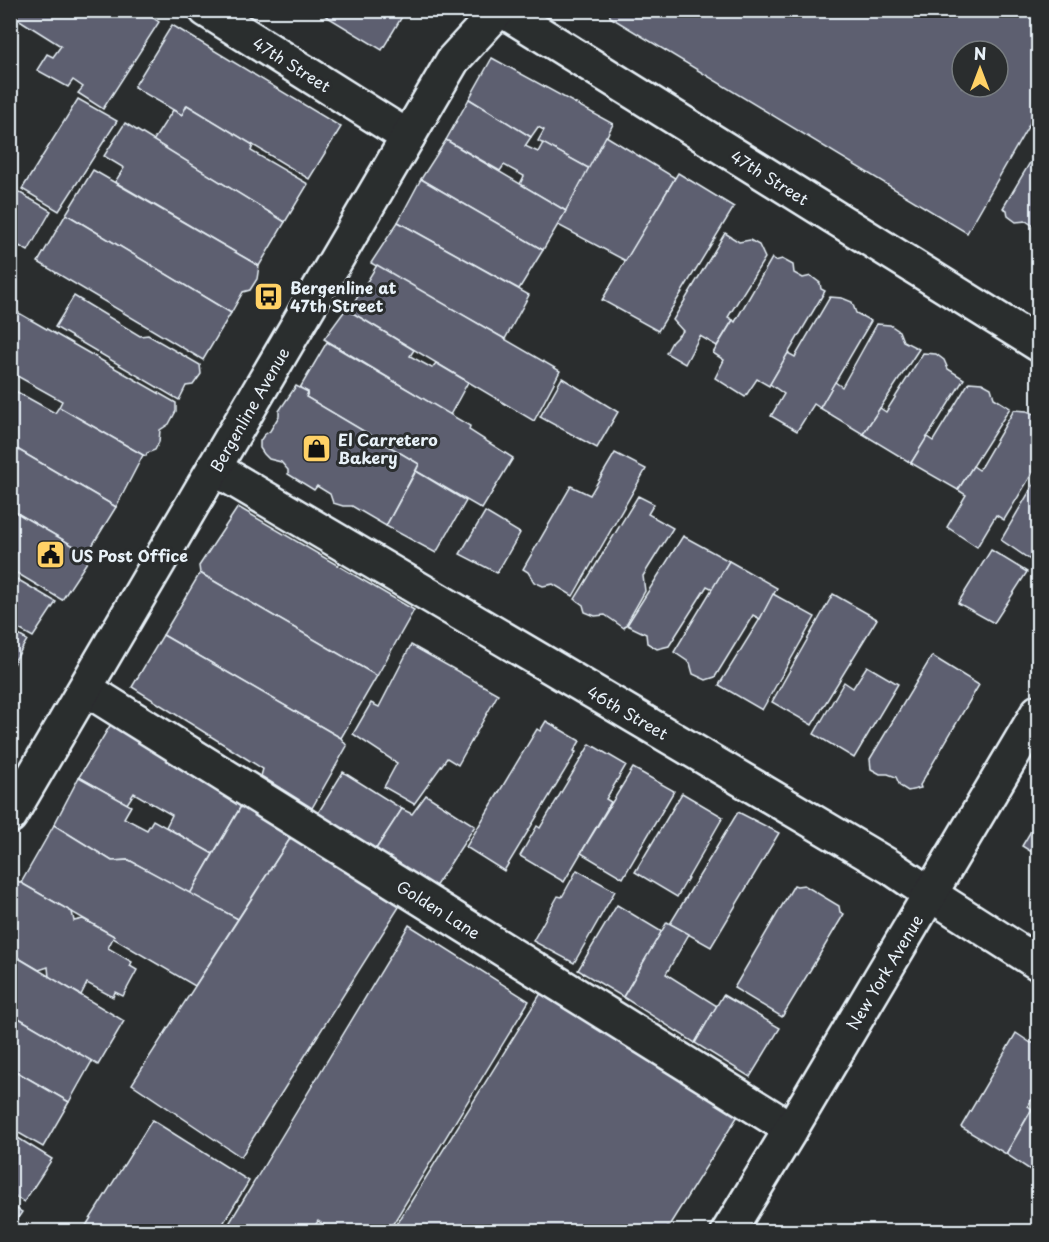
<svg xmlns="http://www.w3.org/2000/svg" width="1049" height="1242" font-family="'Playpen Sans',sans-serif">
<rect width="100%" height="100%" fill="#2a2d2e"/>
<filter id="ink" filterUnits="userSpaceOnUse"><feTurbulence type="fractalNoise" baseFrequency=".0167" numOctaves="2"/><feDisplacementMap in="SourceGraphic" scale="12" xChannelSelector="R" yChannelSelector="G"/><feConvolveMatrix kernelMatrix="1 2 1 2 8 2 1 2 1" color-interpolation-filters="sRGB"/></filter>
<g filter="url(#ink)">
<!-- building -->
<g fill="#5d5f70" stroke="#e8f1f8" stroke-width="1.5" fill-rule="evenodd">
<path d="M10,10H141L159,22L103,109L78,93L83,87L73,80L68,87L37,70L47,54L53,57L61,46L10,14Z"/>
<path d="M316,10H406L382,50Z"/>
<path d="M609,10H1038V109L967,233L610,17ZM962,51H998V87H962Z"/>
<path d="M172,25L341,127L309,179L187,105L182,115L134,87Z"/>
<path d="M492,58L613,124L590,169L538,141L544,130L538,127L531,137L469,99Z"/>
<path d="M78,99L117,121L59,211L22,189Z"/>
<path d="M469,99L531,137L525,146L538,152L543,143L590,169L566,211L520,184L524,176L504,165L500,171L446,140Z"/>
<path d="M187,105L253,145L251,151L308,184L285,222L153,141L173,110L182,115Z"/>
<path d="M125,123L285,222L259,266L115,182L124,168L104,156Z"/>
<path d="M606,136L675,178L626,261L558,225Z"/>
<path d="M446,140L566,211L543,250L421,179Z"/>
<path d="M1038,149V229L1026,221L1016,222L1008,216L1007,210L1003,208Z"/>
<path d="M93,170L259,266L257,279L250,290L243,292L231,313L66,214Z"/>
<path d="M678,173L734,207L658,331L602,300Z"/>
<path d="M421,179L543,250L519,289L398,222Z"/>
<path d="M10,187L51,211L28,251L10,241Z"/>
<path d="M66,214L231,313L203,360L38,262Z"/>
<path d="M398,222L529,295L505,339L371,263Z"/>
<path d="M725,233L739,242L750,240L759,245L765,258L728,317L733,320L717,346L700,336L685,364L666,353L672,342L683,331L673,320Z"/>
<path d="M772,258L775,261L782,259L793,265L794,273L803,278L811,276L820,283L821,289L825,291L769,386L757,379L745,397L715,378L724,360L713,353L733,320L735,322Z"/>
<path d="M377,265L560,371L534,421L349,311Z"/>
<path d="M74,296L140,336L148,335L200,365L201,374L193,385L186,386L179,400L55,327Z"/>
<path d="M830,297L842,298L852,302L856,313L871,321L820,408L814,404L797,431L771,416L784,394L770,384L788,353L795,357Z"/>
<path d="M10,308L176,403V411L169,424L160,430L159,442L155,450L147,453L146,456L143,455L59,407L62,401L10,372Z"/>
<path d="M346,309L414,350L410,356L432,368L436,363L468,382L450,415L324,339Z"/>
<path d="M877,324L890,325L899,331L903,341L919,349L863,434L820,408L835,382L842,387Z"/>
<path d="M327,342L470,426L469,430L513,458L482,509L416,471L419,464L306,397L308,392L300,388Z"/>
<path d="M923,353L936,354L944,360L948,369L964,379L911,463L863,434L880,408L886,412Z"/>
<path d="M562,378L618,412L597,448L540,417Z"/>
<path d="M969,382L982,383L991,388L994,398L1010,408L958,490L911,463L927,437L933,441Z"/>
<path d="M296,386L308,392L306,397L419,464L386,526L352,506H343L333,503L330,494L317,486L314,490L288,474V470L281,462L269,459L264,454L260,448V441L264,435L270,431L279,416V411Z"/>
<path d="M10,388L55,413L59,407L143,455L116,507L10,445Z"/>
<path d="M1014,410L1027,411L1037,415L1038,464L1004,520L996,515L977,547L947,527L966,495L958,490L973,466L979,470Z"/>
<path d="M10,445L116,507L87,554L10,509Z"/>
<path d="M615,453L646,469L573,596L553,584L543,586L534,582L528,572L523,569L571,486L590,495Z"/>
<path d="M416,471L466,501L436,553L386,526Z"/>
<path d="M1038,477V565L1001,540Z"/>
<path d="M638,496L654,504L648,514L673,528L643,576L645,591L624,628L605,615L595,616L585,612L583,605L575,599Z"/>
<path d="M238,507L414,610L377,676L200,573L199,566Z"/>
<path d="M10,509L91,556L62,600L10,569Z"/>
<path d="M485,512L520,533L497,573L460,554Z"/>
<path d="M683,536L729,561L713,589L707,586L669,646L657,649L647,643L646,634L627,625Z"/>
<path d="M991,550L1027,572L994,623L958,603Z"/>
<path d="M729,561L777,588L760,619L753,615L715,677L706,680L693,674L690,663L674,652Z"/>
<path d="M200,573L377,676L341,738L163,635Z"/>
<path d="M10,575L56,602L33,637L10,624Z"/>
<path d="M773,594L815,617L762,710L719,685L760,619Z"/>
<path d="M833,594L877,619L812,725L772,702Z"/>
<path d="M10,630L27,640L10,669Z"/>
<path d="M163,635L341,738L347,746L312,808L261,776L263,769L132,687Z"/>
<path d="M411,645L498,694L458,765L447,758L414,804L384,787L397,763L353,734L371,703L379,707Z"/>
<path d="M932,656L979,685L920,785L921,788L908,791L900,786L896,777L888,774H880L871,769L870,759Z"/>
<path d="M867,666L898,684L854,758L814,734L844,682L853,688Z"/>
<path d="M114,719L247,796L213,854L166,827L172,815L134,793L127,804L79,777Z"/>
<path d="M546,721L580,741L574,751L576,752L504,871L466,847L537,729L540,731Z"/>
<path d="M590,744L626,765L606,799L611,802L564,882L520,856L537,826L540,828Z"/>
<path d="M633,768L674,791L623,878L581,853Z"/>
<path d="M343,772L402,809L376,849L318,813Z"/>
<path d="M79,777L131,806L124,818L147,830L153,820L213,854L190,894L129,860L112,861L54,825Z"/>
<path d="M682,793L723,817L677,897L635,872Z"/>
<path d="M426,795L475,826L435,887L376,849L402,809L412,814Z"/>
<path d="M247,796L297,828L238,919L190,894Z"/>
<path d="M738,812L779,833L711,947L670,924Z"/>
<path d="M1037,813H1038V856L1022,846L1031,831V822Z"/>
<path d="M54,825L112,861L129,860L238,919L195,986L113,938L114,936L21,883Z"/>
<path d="M297,828L406,896L241,1157L132,1084Z"/>
<path d="M577,870L615,891L574,963L533,941L558,896L562,897Z"/>
<path d="M14,879L72,912L74,921L83,919L114,936L108,948L132,962L130,966L137,970L123,996L115,992L113,997L87,983L81,995L49,977L48,967L39,970L10,953V885Z"/>
<path d="M794,885L797,886L804,885L839,906L840,912L844,914L782,1017L734,988Z"/>
<path d="M617,905L662,932L623,997L578,970Z"/>
<path d="M667,922L689,934L666,974L717,1006L695,1043L623,997Z"/>
<path d="M409,925L529,1001L388,1232H335L318,1221L311,1232H224Z"/>
<path d="M10,953L124,1021L98,1065L10,1013Z"/>
<path d="M543,990L741,1111L665,1232H392Z"/>
<path d="M723,995L780,1028L750,1077L695,1043Z"/>
<path d="M10,1013L92,1061L69,1102L10,1068Z"/>
<path d="M1016,1033L1031,1043L1038,1042V1089L1028,1106L1032,1109L1006,1154L961,1127Z"/>
<path d="M10,1068L69,1102L43,1147L10,1128Z"/>
<path d="M1038,1099V1175L1006,1154Z"/>
<path d="M152,1120L249,1181L218,1232H82Z"/>
<path d="M18,1138L52,1159L24,1202L10,1194V1139L15,1141Z"/>
<path d="M10,1205L22,1212L10,1230Z"/>
</g>
<g fill="none" stroke-linecap="round" stroke-linejoin="round">
<defs>
<g id="minor">
<path d="M206,10L408,137"/>
<path d="M502,10L1038,344"/>
<path d="M214,468L892,868L930,894L1038,963"/>
<path d="M86,689L791,1129"/>
<path d="M10,816L453,60L499,10"/>
<path d="M728,1232L791,1129L1038,712"/>
</g>
</defs>
<!-- minor casing -->
<use href="#minor" stroke="#e8f1f8" stroke-width="38"/>
<!-- minor -->
<use href="#minor" stroke="#2a2d2e" stroke-width="33"/>
</g>
</g>
<!-- icons -->
<defs>
<symbol id="bus-square" viewBox="-11 -11 22 22"><rect x="-9" y="-9" width="18" height="18" rx="4" fill="#ffd166" stroke="#2a2d2e"/><path d="M-5-6H5V4H4V6H2V4H-2V6H-4V4H-5ZM-3.5-4V0h7V-4ZM-3.5 1.2v1.5H-2V1.2ZM2 1.2v1.5H3.5V1.2Z" fill="#111"/></symbol>
<symbol id="shop-square" viewBox="-11 -11 22 22"><rect x="-9" y="-9" width="18" height="18" rx="4" fill="#ffd166" stroke="#2a2d2e"/><path d="M-5-2.5h2.3a2.7 3.5 0 0 1 5.4 0H5L5.5 6h-11ZM-1.5-2.5h3a1.5 2.3 0 0 0-3 0Z" fill="#111"/></symbol>
<symbol id="civic-square" viewBox="-11 -11 22 22"><rect x="-9" y="-9" width="18" height="18" rx="4" fill="#ffd166" stroke="#2a2d2e"/><path d="M-.6-6.5H3V-4.5H.6V-3L4-1V1h2V6H-6V1h2V-1L-.6-3ZM-1.2 2.5V6h2.4V2.5Z" fill="#111"/></symbol>
</defs>
<g fill-rule="evenodd">
<use href="#bus-square" x="252" y="280" width="33" height="33"/>
<use href="#shop-square" x="300" y="432" width="33" height="33"/>
<use href="#civic-square" x="34" y="538" width="33" height="33"/>
</g>
<g text-anchor="middle" dominant-baseline="central" stroke-width="6" stroke-linejoin="round" paint-order="stroke">
<!-- street labels -->
<g font-size="16" fill="#e8f1f8" stroke="#2a2d2e">
<text transform="translate(292 64) rotate(32)">47th Street</text>
<text transform="translate(770 177) rotate(32)">47th Street</text>
<text transform="translate(249 409) rotate(-60)">Bergenline Avenue</text>
<text transform="translate(628 712) rotate(30)">46th Street</text>
<text transform="translate(439 909) rotate(32)">Golden Lane</text>
<text transform="translate(884 972) rotate(-59)">New York Avenue</text>
</g>
<!-- poi labels -->
<g font-size="16" font-weight="bold" fill="#e8f1f8" stroke="#2a2d2e" text-anchor="start">
<text x="290" y="287">Bergenline at<tspan x="290" dy="18">47th Street</tspan></text>
<text x="338" y="439">El Carretero<tspan x="338" dy="18">Bakery</tspan></text>
<text x="71" y="555">US Post Office</text>
</g>
</g>
<!-- margin -->
<rect width="1049" height="1242" fill="none" stroke="#2a2d2e" stroke-width="36"/>
<rect x="18" y="18" width="1013" height="1206" fill="none" stroke="#e8f1f8" stroke-width="2" filter="url(#ink)"/>
<!-- north arrow -->
<g transform="translate(980 69)"><circle r="28" fill="#2a2d2e" stroke="#767b7f" stroke-width="1.5"/>
<path d="M0-4.5L10 22L0 15L-10 22Z" fill="#ffd166"/>
<text y="-9" font-size="16" font-weight="bold" text-anchor="middle" fill="#e8f1f8">N</text>
</g>
</svg>
